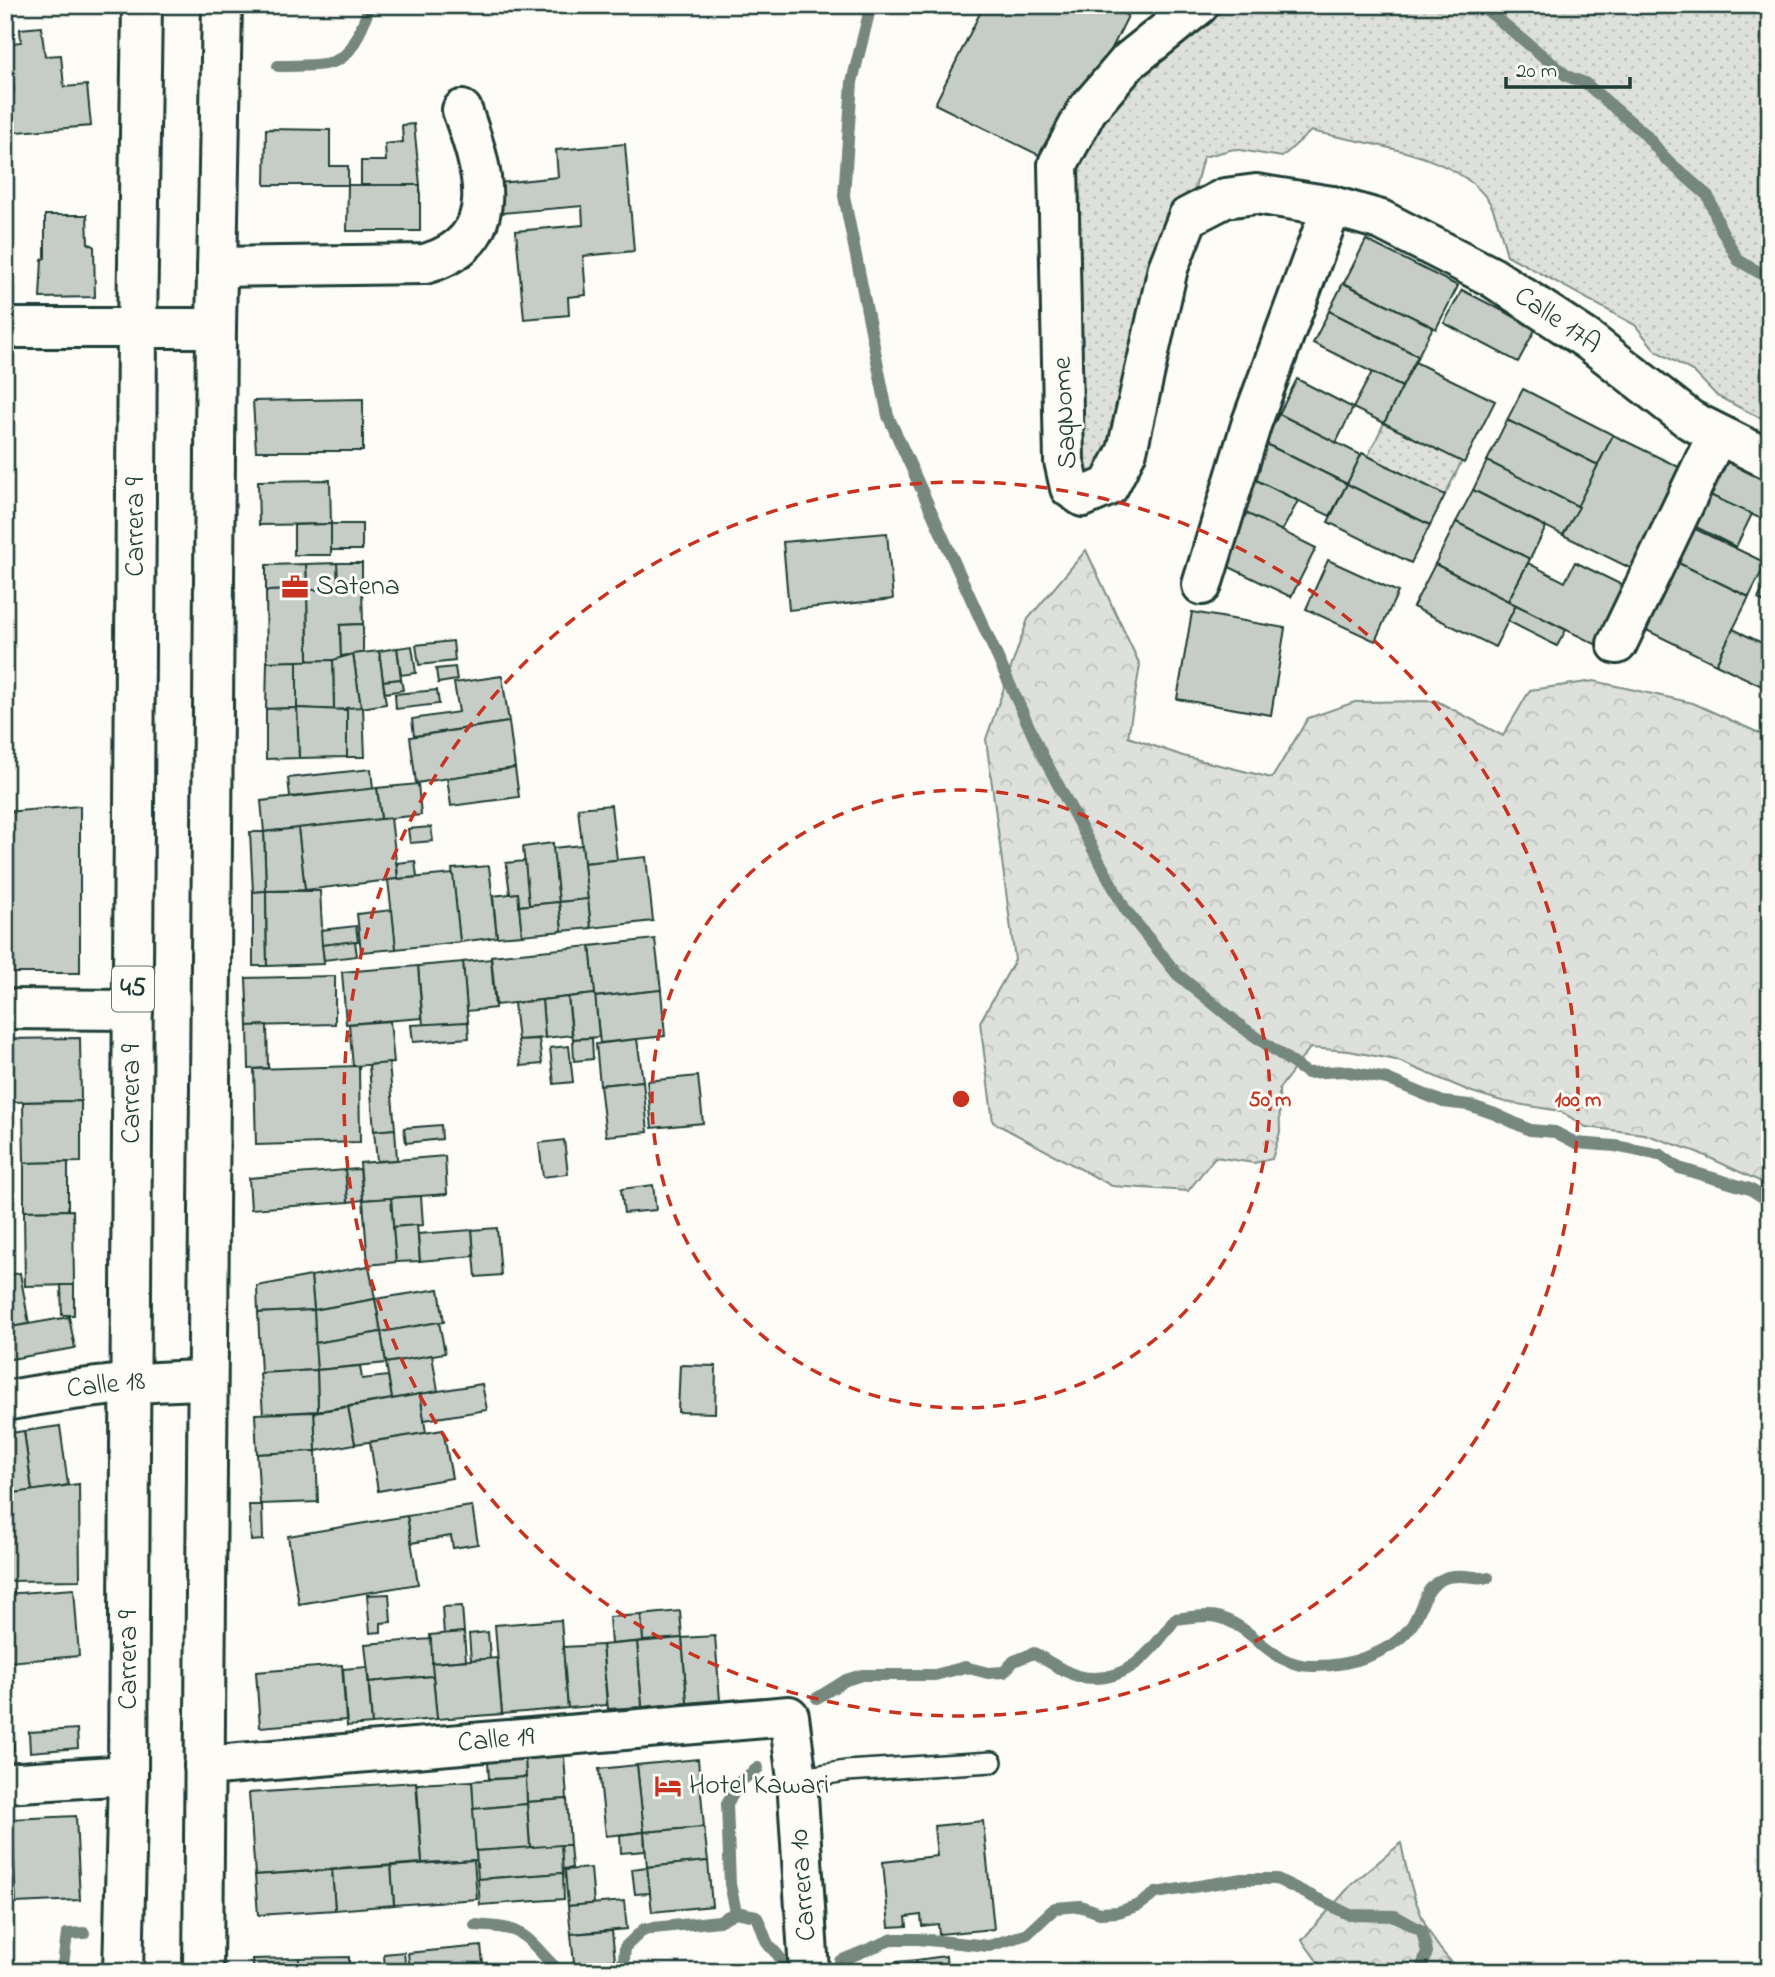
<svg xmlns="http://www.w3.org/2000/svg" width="1775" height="1977" font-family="'Indie Flower',sans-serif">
<defs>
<pattern id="grass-dots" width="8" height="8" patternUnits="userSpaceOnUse" patternTransform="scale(1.75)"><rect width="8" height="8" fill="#dde0db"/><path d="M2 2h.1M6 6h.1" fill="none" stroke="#bdc1bd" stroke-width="1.8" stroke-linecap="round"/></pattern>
<pattern id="forest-crowns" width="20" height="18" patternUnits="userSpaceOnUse" patternTransform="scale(1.75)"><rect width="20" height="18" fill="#dde0db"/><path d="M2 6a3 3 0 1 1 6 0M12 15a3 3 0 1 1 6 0" fill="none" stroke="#bdc1bd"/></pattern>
</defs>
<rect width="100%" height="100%" fill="#fdfcf7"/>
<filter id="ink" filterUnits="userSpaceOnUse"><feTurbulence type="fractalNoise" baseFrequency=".0143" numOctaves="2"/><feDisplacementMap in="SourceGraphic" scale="14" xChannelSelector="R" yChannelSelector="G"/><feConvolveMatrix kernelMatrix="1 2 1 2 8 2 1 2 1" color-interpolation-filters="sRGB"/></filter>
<g filter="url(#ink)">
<!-- grass -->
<g fill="url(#grass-dots)" stroke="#7e8e88" stroke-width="2">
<path d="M1222,5H1770V423L1717,396L1694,372L1656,351L1635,325L1507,255C1502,239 1498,218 1490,203C1458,152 1364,144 1311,131L1282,157L1234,149L1203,157L1193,196L1164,230L1147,271L1114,466L1079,478L1073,316L1080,275L1073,236L1071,175L1085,140L1131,78L1190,36Z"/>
<path d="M1384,423L1462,461L1445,495L1368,456Z"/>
</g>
<!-- forest -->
<g fill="url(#forest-crowns)" stroke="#7e8e88" stroke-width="2">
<path d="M1086,550L1140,665L1128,737L1183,756L1272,778L1308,718L1355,702L1437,701L1503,736L1530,690L1594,681L1693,703L1770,738V1186L1697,1152L1644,1134L1586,1127L1560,1111L1505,1102L1472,1092L1396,1060L1349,1051L1310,1048L1279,1089L1280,1132L1272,1159L1254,1163L1215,1157L1188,1191L1112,1186L993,1122L980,1022L1015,960L986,739L1028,619Z"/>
<path d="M1401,1843C1410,1889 1424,1943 1463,1972H1325L1302,1940L1352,1884Z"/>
</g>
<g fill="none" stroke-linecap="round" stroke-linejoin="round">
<!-- stream -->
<g stroke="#75877f" stroke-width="12">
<path d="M871,5L852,82L844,196L888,416L1041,753L1125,909L1177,974L1242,1027L1307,1073L1344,1071L1387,1079L1443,1102L1469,1105L1495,1114L1530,1130L1555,1132L1576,1143L1615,1146L1661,1155L1679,1168L1750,1189L1770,1202"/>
<path d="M1481,5L1567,76L1585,83L1644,133L1666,159L1708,196L1720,227L1738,260L1770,279"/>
<path d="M278,66C342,65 348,68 370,5"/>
<path d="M817,1698L846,1680L862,1675H935L965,1667L988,1673L1004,1672L1014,1661L1034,1653C1047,1660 1063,1672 1078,1676C1124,1687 1152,1652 1175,1619C1187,1618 1206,1614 1218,1617C1256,1627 1270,1668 1316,1666C1349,1666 1393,1653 1412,1625C1423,1608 1424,1586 1445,1578C1456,1573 1476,1578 1488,1578"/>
<path d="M736,1912L730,1884L727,1804L741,1781L758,1768"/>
<path d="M475,1925C486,1926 499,1926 509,1929C531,1934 543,1959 561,1972"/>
<path d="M840,1961L893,1939H918L989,1946L1027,1934L1055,1908L1080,1906L1100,1913L1118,1912L1139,1905L1156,1893L1242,1879H1277L1350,1915L1395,1916L1422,1931L1427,1952L1420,1972"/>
<path d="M62,1972L67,1934L84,1933"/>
<path d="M607,1972L617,1970L624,1960L625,1947L644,1929L719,1921L736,1912L756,1916C762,1925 763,1935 768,1944C773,1951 779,1954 783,1963"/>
</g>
</g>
<!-- building -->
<g fill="#c6cdc7" stroke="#1f3d34" stroke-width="2">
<path d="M984,5H1107L1128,16L1055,163L935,104Z"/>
<path d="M41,27L45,56L61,55L64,87L87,85L91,126L5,133V92L14,91L12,76L5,77V44L21,42L20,29Z"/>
<path d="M414,124L420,185H361V161H386L385,144L403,142L402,125Z"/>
<path d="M266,129L330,130V166H348V185H265Z"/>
<path d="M625,144L634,251L583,256L586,295L568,297L569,315L524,319L516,231L583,225L582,206L502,213L499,183L558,177L556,150Z"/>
<path d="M348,185H420V231H347Z"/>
<path d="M45,215H87L88,243L94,246L95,297L40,298L42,259L45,258Z"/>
<path d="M1366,240L1458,286L1436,329L1344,283Z"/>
<path d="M1343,283L1433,327L1418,356L1329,311Z"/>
<path d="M1462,290L1536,328L1518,362L1444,323Z"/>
<path d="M1329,311L1418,356L1402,387L1313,343Z"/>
<path d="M1415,362L1495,401L1464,463L1384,423Z"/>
<path d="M1372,372L1402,387L1384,423L1353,408Z"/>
<path d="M1297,379L1353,408L1336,443L1279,414Z"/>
<path d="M1523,389L1613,435L1598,465L1507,420Z"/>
<path d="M363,399V451H256L253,401Z"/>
<path d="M1279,414L1361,455L1347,484L1264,443Z"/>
<path d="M1507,420L1598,465L1579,507L1487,461Z"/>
<path d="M1613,435L1689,472L1638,572L1563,535Z"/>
<path d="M1264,443L1347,484L1330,516L1248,476Z"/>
<path d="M1362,453L1445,495L1430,525L1347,484Z"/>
<path d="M1722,454L1770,477V523L1703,492Z"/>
<path d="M1487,461L1579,507L1563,535L1473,490Z"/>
<path d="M1248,476L1298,501L1282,531L1233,507Z"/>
<path d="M330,480L331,524L259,525L258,481Z"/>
<path d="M1347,484L1430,525L1411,563L1328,522Z"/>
<path d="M1473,490L1546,527L1530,559L1456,522Z"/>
<path d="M1703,492L1752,514L1736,547L1688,523Z"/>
<path d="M1244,512L1316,548L1291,597L1219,562Z"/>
<path d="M1456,522L1530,559L1508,601L1435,564Z"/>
<rect x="331" y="524" width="31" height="26"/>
<path d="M331,524V555H294V525Z"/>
<path d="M1685,524L1766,563L1749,597L1668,558Z"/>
<path d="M887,533L893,599L789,610L783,542Z"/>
<path d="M1668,558L1749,597L1716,664L1636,625Z"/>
<path d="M1328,560L1398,592L1375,641L1306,609Z"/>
<path d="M1575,562L1630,589L1601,647L1508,601L1528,563L1565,582Z"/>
<path d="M337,563H362V589L338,590Z"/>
<path d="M337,563L338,590H307L306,564Z"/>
<path d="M306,564L307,590L266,591V565Z"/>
<path d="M1435,564L1516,605L1495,647L1413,607Z"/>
<path d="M1770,574V605L1758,599Z"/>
<path d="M362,589L363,624L340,625L341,660L308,661L307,590Z"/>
<path d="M307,590L308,661L267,662L266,591Z"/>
<path d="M1516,605L1566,630L1557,646L1508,621Z"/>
<path d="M1192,612L1285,628L1271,715L1177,699Z"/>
<path d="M363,624V653L341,656L340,625Z"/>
<path d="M1733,629L1770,647V690L1716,664Z"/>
<path d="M453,641L455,661L419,665L416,645Z"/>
<path d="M412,646L416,673L401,675L397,648Z"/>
<path d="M397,648L401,679L383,681L379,651Z"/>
<path d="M379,651L386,704L361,708L353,654Z"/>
<path d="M353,654L361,708L334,710L333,660Z"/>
<path d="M333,660L334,710L297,708V661Z"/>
<path d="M297,661V708L266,709L267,662Z"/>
<path d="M455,667L457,680L438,683L436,669Z"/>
<path d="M502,676L509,722L414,736L412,719L459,712L454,683Z"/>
<path d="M401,679L403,690L385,693L383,681Z"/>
<path d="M437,690L439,704L396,709L395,694Z"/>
<path d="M363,707L365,757H347L346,708Z"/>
<path d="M297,708L347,710V757L299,758Z"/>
<path d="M297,708L299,758L266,759V709Z"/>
<path d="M509,722L515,768L416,783L410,737Z"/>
<path d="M515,768L519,797L451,806L447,778Z"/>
<path d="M371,769L373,789L290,797L288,778Z"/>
<path d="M418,784L421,815L381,819L377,788Z"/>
<path d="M377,788L381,819L264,832L261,801Z"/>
<path d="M611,805L617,860L584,863L578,808Z"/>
<path d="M80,806V973H5V812Z"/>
<path d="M391,818L398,879L305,890L298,828Z"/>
<path d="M431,827L433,841L410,843L408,829Z"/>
<path d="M298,828L305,890L266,891L264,832Z"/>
<path d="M250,832H264L266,891L253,892Z"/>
<path d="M553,843L559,902L529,905L523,847Z"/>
<path d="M582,845L588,899L559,902L553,848Z"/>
<path d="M646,857L653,921L591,928L584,863Z"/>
<path d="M415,861L417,877L398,879L397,863Z"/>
<path d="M525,861L529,905L519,906L518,893L510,894L506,863Z"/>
<path d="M489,866L497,937L460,942L452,869Z"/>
<path d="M453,874L460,942L396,949L388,880Z"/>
<path d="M266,891L267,966H253V892Z"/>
<path d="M266,891H320L324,964L267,966Z"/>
<path d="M518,893L522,935L497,937L493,896Z"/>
<path d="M588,899L591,928L562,931L559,902Z"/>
<path d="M559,902L562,931L522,935L519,906Z"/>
<path d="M392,910L396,949L361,952L357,914Z"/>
<path d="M356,926L358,941L322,945L321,930Z"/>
<path d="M655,939L661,990L595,997L590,946Z"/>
<path d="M355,941L357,956L324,960L322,945Z"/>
<path d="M590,946L595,994L496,1005L491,956Z"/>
<path d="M491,959L495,1008L467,1011L463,962Z"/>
<path d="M463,962L468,1022L423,1025L418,966Z"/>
<path d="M418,966L422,1018L346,1024L342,972Z"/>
<path d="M335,976V1024L248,1026L246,978Z"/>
<path d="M661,990L665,1036L600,1043L595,997Z"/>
<path d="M595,994L599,1037L573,1039L568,997Z"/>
<path d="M568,997L572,1035L545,1038L542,1000Z"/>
<path d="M542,1000L545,1038L518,1040L514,1003Z"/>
<path d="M390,1021L394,1063L353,1066L349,1024Z"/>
<path d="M468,1022L469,1038L413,1042L411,1025Z"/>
<path d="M267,1025L268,1068L249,1069L248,1026Z"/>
<path d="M80,1038L81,1101L5,1102V1039Z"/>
<path d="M592,1038L593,1059L574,1061L573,1039Z"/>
<path d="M539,1039L542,1064L521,1066L518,1040Z"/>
<path d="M637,1039L643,1081L600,1085L596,1044Z"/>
<path d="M569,1046L573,1082L554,1084L550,1048Z"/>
<path d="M389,1063L395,1129L374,1131L369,1065Z"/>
<path d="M359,1066L360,1142L256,1145L254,1069Z"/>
<path d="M698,1076L703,1123L652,1128L647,1081Z"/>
<path d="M643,1081L648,1132L606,1136L600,1085Z"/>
<path d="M81,1101V1162L24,1163L23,1102Z"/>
<path d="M441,1125L442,1139L406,1143L404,1128Z"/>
<path d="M395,1129L397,1160L377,1161L374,1131Z"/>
<path d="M564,1140L568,1174L543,1177L539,1143Z"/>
<path d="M445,1156L447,1194L363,1200L360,1163Z"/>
<path d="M68,1162V1210L24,1211V1163Z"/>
<path d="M360,1169L363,1200L348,1202L345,1170Z"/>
<path d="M345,1170L348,1202L251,1209L249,1178Z"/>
<path d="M653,1185L656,1210L624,1213L621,1189Z"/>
<path d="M421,1196L423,1225L393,1227L391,1198Z"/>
<path d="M391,1198L396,1262L368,1265L363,1200Z"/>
<path d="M73,1210L74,1285L25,1286L24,1211Z"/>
<path d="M417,1225L420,1261L396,1262L393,1227Z"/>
<path d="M497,1228L501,1275L476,1277L472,1230Z"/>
<path d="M472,1230L474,1256L420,1261L418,1234Z"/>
<path d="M369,1266L375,1299L314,1310L311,1276Z"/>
<path d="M20,1273L29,1324L5,1328V1276Z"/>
<path d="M311,1276L314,1310L258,1313L257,1286Z"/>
<path d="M61,1285H74V1315H62Z"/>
<path d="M439,1289L444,1322L381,1332L375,1299Z"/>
<path d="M375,1299L381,1332L315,1343L314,1310Z"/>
<path d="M314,1310L317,1370L261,1373L258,1313Z"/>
<path d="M69,1317L75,1348L5,1360V1328Z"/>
<path d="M439,1322L445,1353L386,1363L381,1332Z"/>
<path d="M381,1332L386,1363L317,1370L315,1343Z"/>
<path d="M432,1355L438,1391L392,1399L386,1363Z"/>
<path d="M680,1365L716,1366L715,1413L678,1412Z"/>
<path d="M360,1366L362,1379L388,1376L392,1399L318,1411L317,1370Z"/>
<path d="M317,1370L318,1411L263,1414L260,1373Z"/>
<path d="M482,1384L487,1410L424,1420L420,1394Z"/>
<path d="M420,1394L426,1433L355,1444L348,1407Z"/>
<path d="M348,1407L355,1444L316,1451L314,1412Z"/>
<path d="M314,1412L316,1451L257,1454L255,1414Z"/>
<path d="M60,1426L68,1485L32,1491L24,1431Z"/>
<path d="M443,1430L452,1478L378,1491L370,1442Z"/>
<path d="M24,1431L32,1491L5,1494V1434Z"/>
<path d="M316,1451L318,1502L260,1504L257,1454Z"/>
<path d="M79,1484L80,1580L7,1581V1494Z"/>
<path d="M249,1505H262L263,1540L251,1541Z"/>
<path d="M472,1506L478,1544L453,1548L451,1536L411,1543L407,1516Z"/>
<path d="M407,1516L418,1584L299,1604L288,1536Z"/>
<path d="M74,1589L79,1656L8,1662L5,1594Z"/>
<path d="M389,1594L391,1622L381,1623V1632L370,1633L367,1595Z"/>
<path d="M462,1606L464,1632L444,1634L442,1607Z"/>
<path d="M680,1611L682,1638L643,1641L641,1615Z"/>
<path d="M641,1615L643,1641L611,1644L609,1617Z"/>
<path d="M561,1620L568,1708L502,1714L495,1625Z"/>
<path d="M464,1632L466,1660L432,1663L430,1635Z"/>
<path d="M488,1632L490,1659L471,1660L469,1634Z"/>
<path d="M715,1636L720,1700L687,1703L682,1638Z"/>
<path d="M682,1638L687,1703L642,1707L637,1642Z"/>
<path d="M431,1639L433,1676L369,1682L365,1644Z"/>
<path d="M637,1642L642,1707L608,1709L602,1645Z"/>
<path d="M602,1645L607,1705L568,1708L563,1647Z"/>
<path d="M497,1658L502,1714L437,1719L432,1663Z"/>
<path d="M5,1662L14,1750H5Z"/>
<path d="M342,1665L346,1720L260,1727L256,1672Z"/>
<path d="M367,1667L372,1724L347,1726L343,1669Z"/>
<path d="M433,1676L437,1719L372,1724L369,1682Z"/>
<path d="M77,1729L78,1748L30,1752L29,1732Z"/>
<path d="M564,1756L567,1799L527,1802L525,1759Z"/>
<path d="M525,1759L526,1777L489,1779L488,1762Z"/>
<path d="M698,1759L704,1827L644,1832L637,1765Z"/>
<path d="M637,1765L644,1832L606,1836L599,1769Z"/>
<path d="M526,1777L527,1804L473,1809L472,1781Z"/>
<path d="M472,1781L477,1860L422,1863L417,1784Z"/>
<path d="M416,1782L422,1863L255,1875L249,1793Z"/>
<path d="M567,1799L570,1845L530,1848L527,1802Z"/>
<path d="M527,1804L530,1848L476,1851L473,1809Z"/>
<path d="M76,1816L80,1900L16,1903L12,1819Z"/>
<path d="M983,1821L994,1929L939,1934L938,1924L922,1926L921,1915L906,1917L907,1926L889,1927L883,1862L937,1856L934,1826Z"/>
<path d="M704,1827L708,1861L647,1867L644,1832Z"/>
<path d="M644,1832L645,1851L621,1853L620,1835Z"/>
<path d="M561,1845H570L572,1868L562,1869Z"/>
<path d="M561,1845L563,1873L478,1879L476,1851Z"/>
<path d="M474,1860L477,1899L394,1905L391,1866Z"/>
<path d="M708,1861L712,1906L652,1912L647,1867Z"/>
<path d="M391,1866L394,1905L335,1910L332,1870Z"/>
<path d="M647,1867L650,1893L635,1894L632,1869Z"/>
<path d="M591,1868L594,1904L568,1906L565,1870Z"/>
<path d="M332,1870L335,1910L258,1915L255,1875Z"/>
<path d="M563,1873L564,1899L480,1905L478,1879Z"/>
<path d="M624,1901L627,1929L571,1934L568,1906Z"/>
<path d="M612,1931L615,1960L574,1964L571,1934Z"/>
<path d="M481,1946L484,1972H410L408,1953Z"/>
<path d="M404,1952L406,1972H385L384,1954Z"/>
<path d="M946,1956L947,1972H917L916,1960Z"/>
<path d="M349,1957V1971L359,1972H299V1958Z"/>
<path d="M299,1958V1972H253V1959Z"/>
<path d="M916,1960L917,1972H898L897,1962Z"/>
</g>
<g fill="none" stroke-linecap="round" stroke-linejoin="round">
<defs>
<path id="lane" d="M797,1779L846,1771L992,1762"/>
<g id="street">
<path d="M1199,5L1129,61L1087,110L1058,164L1064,461L1070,488L1083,497L1109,486L1127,451L1168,268L1188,217L1225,198L1256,194L1332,206L1381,220L1492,277L1588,340L1690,420L1770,460"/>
<path d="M217,267L425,264C507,240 483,169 462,110"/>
<path d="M5,328H216"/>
<path d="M1202,585L1252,422L1332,206"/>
<path d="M1617,644L1717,435"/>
<path d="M5,1009L133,1010"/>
<path d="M5,1401C73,1388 138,1381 207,1380"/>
<path d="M204,1766L789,1716L797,1779L809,1972"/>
</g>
<path id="secondary" d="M5,1783L128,1775"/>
<g id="highway">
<path d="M123,1972L128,1775L137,328L142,5"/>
<path d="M203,1972L216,328L222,5"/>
</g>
</defs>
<!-- lane casing -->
<use href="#lane" stroke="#1f3d34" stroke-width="24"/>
<!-- street casing -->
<use href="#street" stroke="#1f3d34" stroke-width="44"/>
<!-- secondary casing -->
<use href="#secondary" stroke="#1f3d34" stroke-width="44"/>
<!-- highway casing -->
<use href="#highway" stroke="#1f3d34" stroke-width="44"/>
<!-- lane -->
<use href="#lane" stroke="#fdfcf7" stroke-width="19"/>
<!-- street -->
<use href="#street" stroke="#fdfcf7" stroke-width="38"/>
<!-- secondary -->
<use href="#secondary" stroke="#fdfcf7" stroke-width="38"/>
<!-- highway -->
<use href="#highway" stroke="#fdfcf7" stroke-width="38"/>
</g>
</g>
<!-- distance rings -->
<g fill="none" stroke="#c8321e" stroke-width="3.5" stroke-dasharray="12 9">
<circle cx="961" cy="1099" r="309"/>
<circle cx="961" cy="1099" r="617"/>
</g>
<!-- icons -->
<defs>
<symbol id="office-bare" viewBox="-9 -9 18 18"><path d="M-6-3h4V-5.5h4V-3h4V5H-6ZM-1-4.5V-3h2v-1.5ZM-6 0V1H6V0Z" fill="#c8321e" stroke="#fdfcf7" stroke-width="2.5" paint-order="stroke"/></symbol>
<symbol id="hotel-bare" viewBox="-9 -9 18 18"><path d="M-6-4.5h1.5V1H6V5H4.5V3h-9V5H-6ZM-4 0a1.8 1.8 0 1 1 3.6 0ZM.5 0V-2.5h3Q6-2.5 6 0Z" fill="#c8321e" stroke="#fdfcf7" stroke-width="2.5" paint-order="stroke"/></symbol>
</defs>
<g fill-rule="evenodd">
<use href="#office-bare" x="276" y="568" width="38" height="38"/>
<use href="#hotel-bare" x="649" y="1767" width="38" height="38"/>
</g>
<g text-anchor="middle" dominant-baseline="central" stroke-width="6" stroke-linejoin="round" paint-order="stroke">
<!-- shield labels -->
<rect fill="#fdfcf7" stroke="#62766e" stroke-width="2" x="112" y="966.5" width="42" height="45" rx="5"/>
<g font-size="26" font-weight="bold" fill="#1f3d34">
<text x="133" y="989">45</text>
</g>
<!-- street labels -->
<g font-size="28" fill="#1f3d34" stroke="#fdfcf7">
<text transform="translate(1557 321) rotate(34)">Calle 17A</text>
<text transform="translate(1066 413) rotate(-93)">SaqNome</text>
<text transform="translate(136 527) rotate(-90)">Carrera 9</text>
<text transform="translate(132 1094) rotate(-90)">Carrera 9</text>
<text transform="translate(106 1386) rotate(-6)">Calle 18</text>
<text transform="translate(129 1660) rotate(-90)">Carrera 9</text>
<text transform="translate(496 1741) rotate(-5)">Calle 19</text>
<text transform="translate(804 1885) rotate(-94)">Carrera 10</text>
</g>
<!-- poi labels -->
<g font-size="28" fill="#1f3d34" stroke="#fdfcf7" text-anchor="start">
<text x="316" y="587">Satena</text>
<text x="689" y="1786">Hotel Kawari</text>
</g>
</g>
<circle cx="961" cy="1099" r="10" fill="#c8321e" stroke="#fdfcf7" stroke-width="3.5"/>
<g font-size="21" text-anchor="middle" font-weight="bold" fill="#c8321e" stroke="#fdfcf7" stroke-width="6" stroke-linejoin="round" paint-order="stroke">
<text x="1270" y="1106">50 m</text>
<text x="1578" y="1106">100 m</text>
</g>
<!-- margin -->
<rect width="1775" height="1977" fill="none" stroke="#fdfcf7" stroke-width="28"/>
<rect x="14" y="14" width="1747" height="1949" fill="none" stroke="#1f3d34" stroke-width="2.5" filter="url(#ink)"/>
<!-- scale -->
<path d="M1506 77v10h124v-10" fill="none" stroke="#1f3d34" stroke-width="3.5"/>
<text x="1516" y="77" font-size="21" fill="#1f3d34" stroke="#fdfcf7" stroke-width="5" paint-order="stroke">20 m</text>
</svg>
